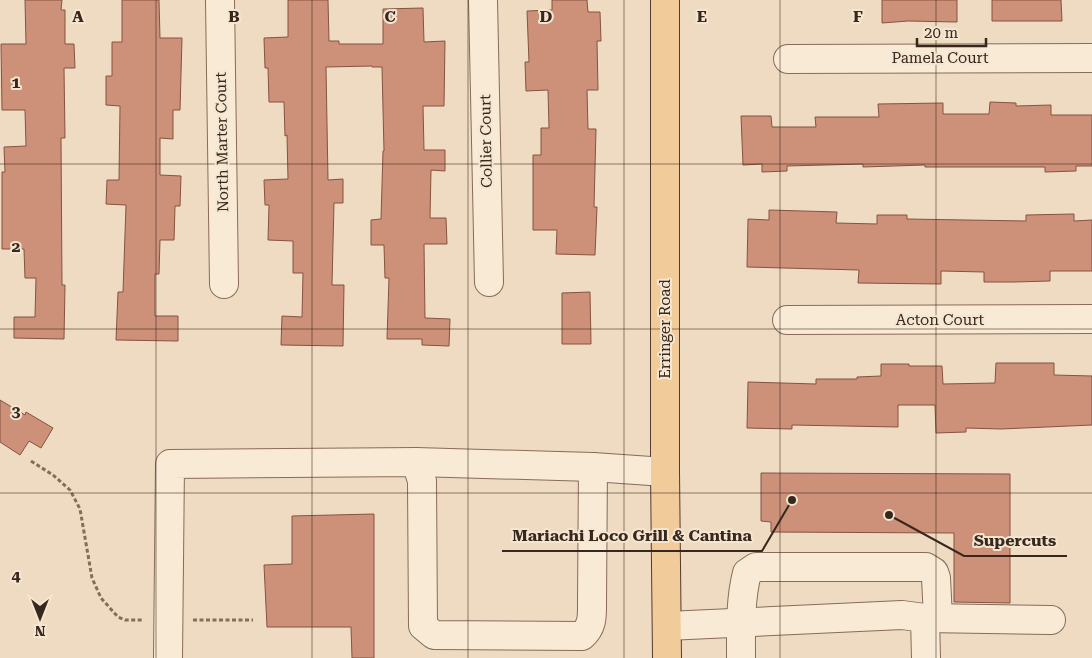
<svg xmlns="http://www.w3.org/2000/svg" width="1092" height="658" font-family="'Roboto Serif',serif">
<rect width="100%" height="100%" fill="#eedbc2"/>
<!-- building -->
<g fill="#cc9178" stroke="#86533f">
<path d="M25,0H62L61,10H65V44H74L75,68H64L65,138H61L62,285H65L64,339L14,338V317H35L36,278H25L24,249H2V172H5L4,147L26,146L25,110H2L1,44H26Z"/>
<path d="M122,0H159L160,38H182L180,110H173V139L160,138V175L181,176L180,206H175L174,240H160L159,274H155V316H178V341L116,340L118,292H123L126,205L106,204L107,180H119L120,106L106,105V76H112V42H122Z"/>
<path d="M288,0H328L329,41H339V44H383V9L423,8L424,42L445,41L444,106H423L424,150H445V171L431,170L430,218H446L447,244H424L425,318L450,319L449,346L422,345V339H387L389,278H385L384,245H371V220L381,219L383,151H384L382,67H372V66L326,67L328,180L343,179V203H334L332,285H344L343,346L281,345L282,316L302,317L303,273H293V241L268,240L269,205H265L264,180L288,179L287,135L285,136L284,102H269L268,68H265L264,38L288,37Z"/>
<path d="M552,0H587L588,12H600L601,41H597L598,90H587L588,129H596L594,207H597L595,255L556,254L557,230H533V155H541V128H549L548,90L526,91L525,62H529L527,11L552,10Z"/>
<path d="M882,0H957V22L908,21L882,23Z"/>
<path d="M992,0H1061L1062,21H992Z"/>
<path d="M990,102L1016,103V106L1051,105V115H1092V166H1076V171L1045,172V167H925V165L863,167V164L787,166V171L762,172V164L743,165L741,116H771L772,127H816L815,117H879L878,104L943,103V114H989Z"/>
<path d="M769,210L837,212L836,223L877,224V215H907V219L1026,221V215L1074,214V221L1092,220V271H1050V281L1014,282H984V272L941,271V284L858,283L859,270L747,267L748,219L769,220Z"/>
<path d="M590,292L591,344H562V293Z"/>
<path d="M996,363H1054V375L1092,376V425L1001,429L966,428V432L936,433L935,405H898V427L792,425V429L747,428L748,382L816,384V379H857V377L881,376V364H909V366H942L943,384L995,383Z"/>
<path d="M0,400L25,415L26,412L53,428L41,448L29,441L20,455L0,442Z"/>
<path d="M761,473L1010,474V603L954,602V533L771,532V522L761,521Z"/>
<path d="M374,514V658H352L351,627H267L264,565L292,564V516Z"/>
</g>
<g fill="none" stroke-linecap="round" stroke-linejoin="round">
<defs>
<g id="minor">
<path d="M220,0L224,284"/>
<path d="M483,0L489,282"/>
<path d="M788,59L1092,58"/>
<path d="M787,320L1092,319"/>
<path d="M416,462L422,481L423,626L434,635L582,636C593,626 592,616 592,602L593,467"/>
<path d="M925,618L1051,620"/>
<path d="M667,626L902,615L925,618L926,658"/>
<path d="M168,658L170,464L416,462L593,467L665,472"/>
<path d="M741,658C741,630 740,600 747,573L756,567H926L934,572L936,578L938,618"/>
</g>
<path id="major" d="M665,0V472L667,658"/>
</defs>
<!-- minor casing -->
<use href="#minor" stroke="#876c59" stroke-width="30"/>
<!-- major casing -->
<use href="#major" stroke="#553b2d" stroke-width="30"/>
<!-- path -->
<g stroke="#876c59" stroke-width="3" stroke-dasharray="4 2.5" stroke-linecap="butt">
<path d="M31,461L53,475L70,490L80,509L92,578L101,598L118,617L125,620H144"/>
<path d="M193,620H253"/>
</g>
<!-- minor -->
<use href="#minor" stroke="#f8ead5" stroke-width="28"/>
<!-- major -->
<use href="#major" stroke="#f1cb99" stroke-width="28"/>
</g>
<!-- grid -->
<path fill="none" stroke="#37271d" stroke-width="1" stroke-opacity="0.55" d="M156,0V658M312,0V658M468,0V658M624,0V658M780,0V658M936,0V658M0,164H1092M0,329H1092M0,493H1092"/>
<g text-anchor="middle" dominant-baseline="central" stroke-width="4" stroke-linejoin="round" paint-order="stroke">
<!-- street labels -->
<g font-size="15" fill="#37271d" stroke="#f5e6d1">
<text x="940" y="58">Pamela Court</text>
<text transform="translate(486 141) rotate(-91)">Collier Court</text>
<text transform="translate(222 142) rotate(-91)">North Marter Court</text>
<text x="940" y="320">Acton Court</text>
<text transform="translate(665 329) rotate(-90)">Erringer Road</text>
</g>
</g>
<g font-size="16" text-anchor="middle" font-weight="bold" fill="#37271d" stroke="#f5e6d1" stroke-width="4" stroke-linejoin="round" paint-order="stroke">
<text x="78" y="22">A</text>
<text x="234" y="22">B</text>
<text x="390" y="22">C</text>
<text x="546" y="22">D</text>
<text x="702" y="22">E</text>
<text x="858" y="22">F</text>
<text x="16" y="88">1</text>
<text x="16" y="252">2</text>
<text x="16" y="417">3</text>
<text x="16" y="581">4</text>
</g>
<!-- callouts -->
<path fill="none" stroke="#37271d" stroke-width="2" d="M792 500L762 551H502M889 515L964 556H1067"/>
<g fill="#37271d" stroke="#f5e6d1" stroke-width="2">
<circle cx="792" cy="500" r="5"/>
<circle cx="889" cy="515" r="5"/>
</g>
<g font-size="16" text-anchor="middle" font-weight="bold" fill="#37271d" stroke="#f5e6d1" stroke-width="4" stroke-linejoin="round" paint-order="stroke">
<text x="632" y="541">Mariachi Loco Grill &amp; Cantina</text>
<text x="1015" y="546">Supercuts</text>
</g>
<!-- north arrow -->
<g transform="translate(40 618) rotate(180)" stroke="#f5e6d1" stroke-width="4" paint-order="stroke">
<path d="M0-4L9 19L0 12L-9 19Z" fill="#37271d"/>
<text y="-8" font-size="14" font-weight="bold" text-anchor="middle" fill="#37271d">N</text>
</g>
<!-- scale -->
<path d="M917 38v8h69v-8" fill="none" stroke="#37271d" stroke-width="2.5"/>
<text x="924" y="38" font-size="15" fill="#37271d" stroke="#f5e6d1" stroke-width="4" paint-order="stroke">20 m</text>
</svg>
